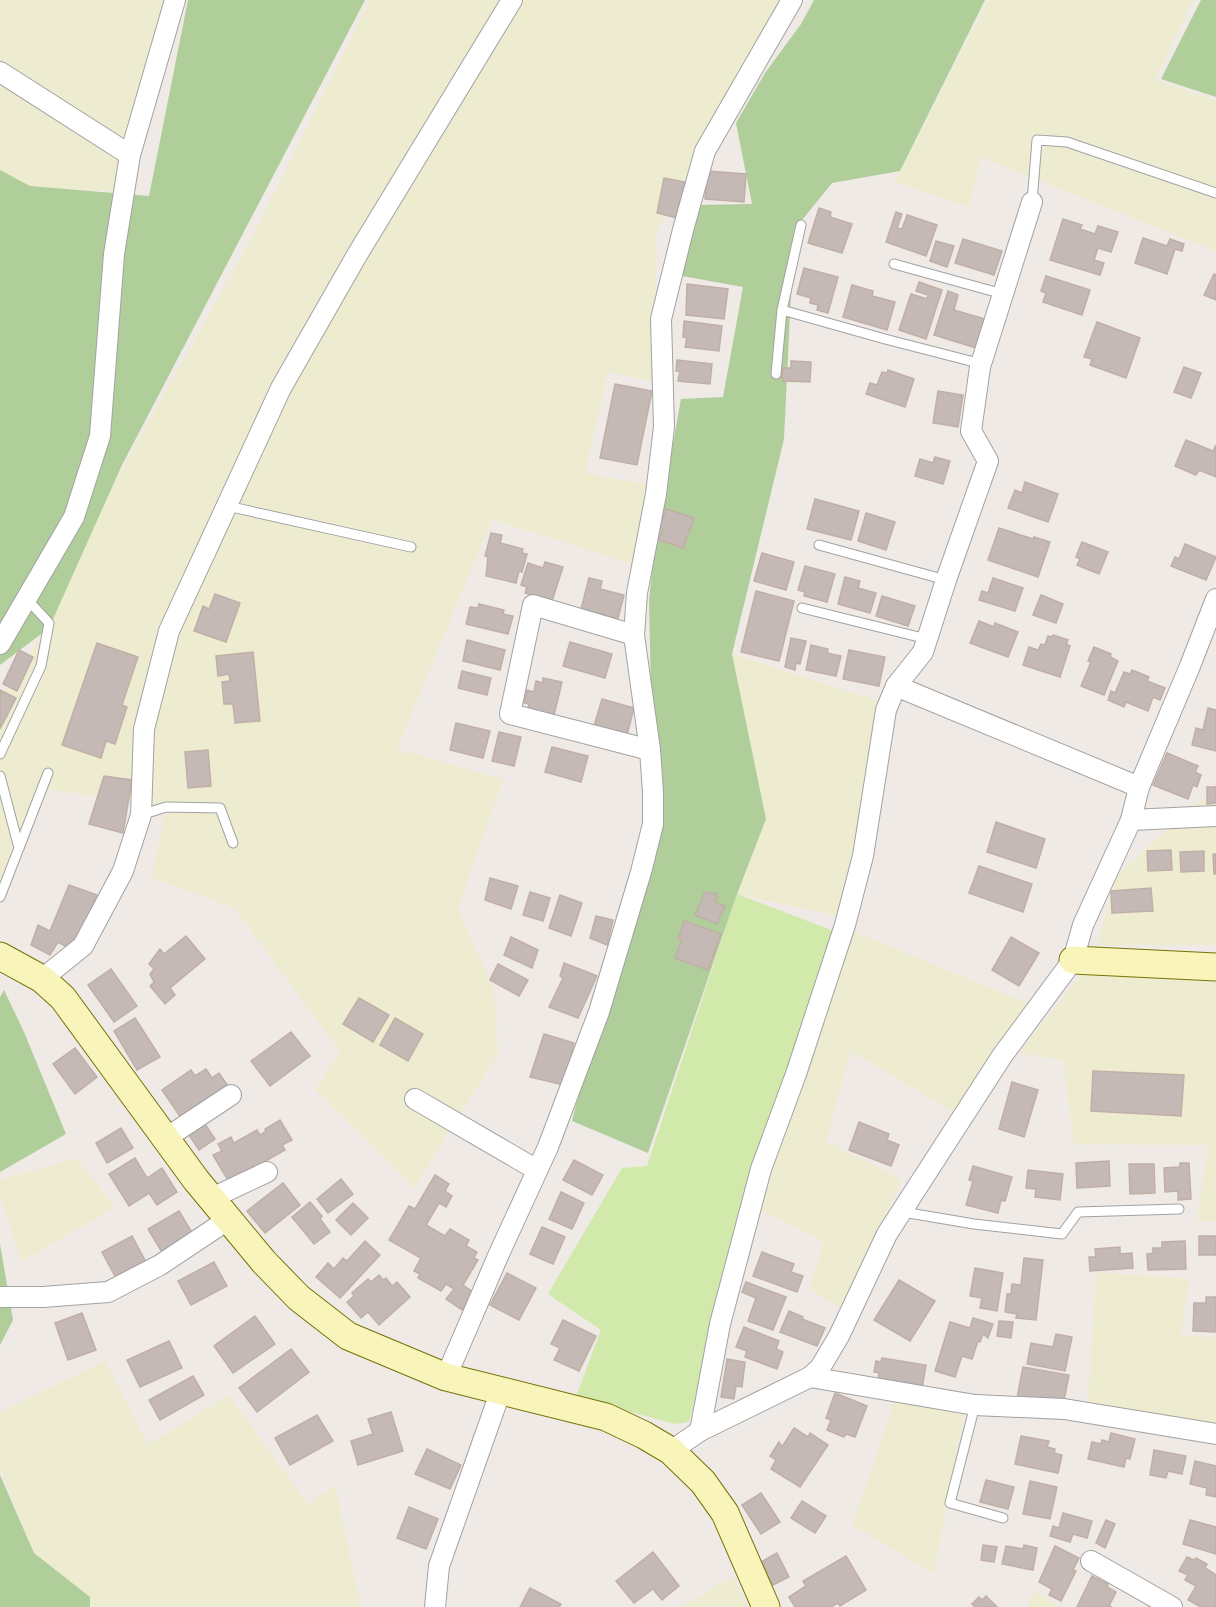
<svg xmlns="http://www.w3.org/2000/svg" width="1216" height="1607" font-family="'Fira Sans Condensed',sans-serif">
<rect width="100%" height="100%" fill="#efeae5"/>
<!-- farmland -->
<g fill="#eeecd0">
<path d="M0,0H175L124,192L22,186L0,173Z"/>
<path d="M370,0H779L656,233L654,382L608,372L585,473L648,485L631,564L492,519L397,749L503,779L458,909L494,990L498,1054L414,1188L315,1090L340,1051L235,909L152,877L166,807L42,788L0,897V699L49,623L110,491L256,230Z"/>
<path d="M988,0H1193L1155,80L1216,101V251L981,157L969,207L895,182Z"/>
<path d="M732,654L882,702L865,798L838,916L737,894L766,819Z"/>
<path d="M1216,787V945H1097L1117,875Z"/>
<path d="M853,931L1027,1003L953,1112L851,1051L826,1141L902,1180L840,1308L810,1290L823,1241L757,1208Z"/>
<path d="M1081,974L1216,981V1221H1197L1208,1145L1074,1144L1063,1060L1019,1053Z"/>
<path d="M76,1158L115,1207L21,1262L0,1193V1180Z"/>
<path d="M1096,1272L1189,1279L1181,1336L1216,1337V1427L1088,1405Z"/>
<path d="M105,1361L148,1445L229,1395L308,1504L335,1485L361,1607H86L34,1553L0,1468V1412Z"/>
<path d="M895,1401L964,1413L934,1574L852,1525Z"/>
<path d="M733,1576L747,1607H682Z"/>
<path d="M1035,1592L1059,1607H1027Z"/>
</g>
<!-- grass -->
<path fill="#d1e9ab" d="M737,894L836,932L741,1213L689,1422L675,1424L576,1397L601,1330L548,1294L622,1168L647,1166Z"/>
<!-- forest -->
<g fill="#b0ce9a">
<path d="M188,0H365L122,465L49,628L0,665V170L30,186L149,196Z"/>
<path d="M814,0H985L900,171L832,183L794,230L784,439L732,654L766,819L737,894L648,1153L572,1121L653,792L649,600L655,544L681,399L723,397L743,287L682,276L697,205L752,204L736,123L765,73L801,24Z"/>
<path d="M1201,0H1216V97L1161,79Z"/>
<path d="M4,990L24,1032L66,1134L0,1172V997Z"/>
<path d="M0,1244L13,1320L0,1345Z"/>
<path d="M0,1475L34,1553L90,1597V1607H0Z"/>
</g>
<!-- building -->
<g fill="#c4b9b4" stroke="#c1afa7" stroke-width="1.5">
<path d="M707,171L746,174L744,202L705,199Z"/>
<path d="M664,178L685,182L677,218L657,213Z"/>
<path d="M819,208L831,212L830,217L852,224L842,253L808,243Z"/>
<path d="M896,212L902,214L897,228L902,229L907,215L937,225L926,256L886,242Z"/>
<path d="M1063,219L1082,225L1080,229L1095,234L1098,226L1118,232L1111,252L1098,248L1094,260L1104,263L1100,275L1050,260Z"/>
<path d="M1143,238L1167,246L1170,239L1184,244L1182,251L1175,249L1167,274L1135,263Z"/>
<path d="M963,239L1002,251L994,275L955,263Z"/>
<path d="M936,241L954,246L947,267L930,261Z"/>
<path d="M804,268L838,277L828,313L817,310L818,305L810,303L811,298L797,294Z"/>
<path d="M1214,274L1216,275V300L1204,295Z"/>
<path d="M1046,276L1090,290L1082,315L1043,302L1046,293L1041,291Z"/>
<path d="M919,282L942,290L926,339L899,330L911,294L927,299L928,295L916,291Z"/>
<path d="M687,284L728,289L724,319L686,315Z"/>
<path d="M852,285L873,291L872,296L895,302L887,330L843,317Z"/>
<path d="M948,291L958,295L954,310L985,319L976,348L934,335Z"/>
<path d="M684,321L722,326L719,351L685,347L687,338L683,337Z"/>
<path d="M1097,322L1140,338L1126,378L1090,365L1092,359L1084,357Z"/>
<path d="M677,360L712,364L710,384L678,381L680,371H676Z"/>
<path d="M791,361L811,362L810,382L782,381L783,368H791Z"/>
<path d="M1184,367L1201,373L1191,398L1174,392Z"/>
<path d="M888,370L914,379L905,407L866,394L870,383L877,385L882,372L887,373Z"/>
<path d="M615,384L652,391L637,465L600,458Z"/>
<path d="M938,391L963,395L958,427L933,423Z"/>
<path d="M1186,440L1213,451L1216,445V477L1199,470L1196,475L1175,466Z"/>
<path d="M935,457L950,461L943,484L915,476L920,459L933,463Z"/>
<path d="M1025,482L1058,494L1048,522L1008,508L1015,490L1022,493Z"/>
<path d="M815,499L859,511L851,540L807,529Z"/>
<path d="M666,509L694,518L683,548L659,540L663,529L660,526Z"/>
<path d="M866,513L895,522L886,550L858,541Z"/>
<path d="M999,528L1033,539L1034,537L1050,542L1038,577L988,560Z"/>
<path d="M491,533L502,535L500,543L523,549L522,553L527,554L522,572L519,571L516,583L486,576L488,557L485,556Z"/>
<path d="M1082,542L1108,552L1099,574L1077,565L1080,559L1076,557Z"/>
<path d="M1185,544L1216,557L1206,580L1171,566L1175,557L1179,559Z"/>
<path d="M762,553L794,562L786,590L754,581Z"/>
<path d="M545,562L563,567L552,601L525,593L527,587L521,585L528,563L543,568Z"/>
<path d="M805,566L835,574L827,602L804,596L805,592L798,590Z"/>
<path d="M845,577L860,581L858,588L876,593L870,613L838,604Z"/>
<path d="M589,578L602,581L600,589L624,595L618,618L581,609Z"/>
<path d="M993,578L1023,588L1015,611L979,600L982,591L988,593Z"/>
<path d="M756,591L794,601L779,661L741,652Z"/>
<path d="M215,594L240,603L226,642L194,631L203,606L209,609Z"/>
<path d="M1041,595L1063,604L1056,623L1033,615Z"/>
<path d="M882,596L915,606L908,626L876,616Z"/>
<path d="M479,604L504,610L503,614L513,616L508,634L466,624L470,607L478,608Z"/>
<path d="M979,621L994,627L995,623L1018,632L1008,657L970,643Z"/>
<path d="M1053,635L1068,640L1066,644L1070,646L1060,677L1023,665L1029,647L1038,650L1041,644L1045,645L1048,636L1052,637Z"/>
<path d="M791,638L806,641L800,664L796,663L795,670L785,667Z"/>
<path d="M467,640L505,650L500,670L463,661Z"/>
<path d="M570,642L612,654L605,678L563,666Z"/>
<path d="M97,643L138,657L122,705L127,707L115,744L106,741L101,758L62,745Z"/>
<path d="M811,645L828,649L827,653L841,656L836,676L806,670Z"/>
<path d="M1094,647L1111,654L1110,657L1118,661L1104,695L1081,686L1091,662L1088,661Z"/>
<path d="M19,650L33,657L17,691L3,684Z"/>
<path d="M849,650L885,657L879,686L843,679Z"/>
<path d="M253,652L260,721L235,723L233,704H224L222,682L230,681L229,674L218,676L216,656Z"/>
<path d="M1132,670L1149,677L1147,681L1165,688L1160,700L1153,697L1148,711L1126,702L1124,707L1108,700L1111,691L1115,693L1124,672L1130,674Z"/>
<path d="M462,671L491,678L487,695L458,688Z"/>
<path d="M543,678L562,682L554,715L528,709L529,704L524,703L527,690L534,692L536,681L543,683Z"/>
<path d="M0,690L16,698L0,729Z"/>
<path d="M602,699L634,708L627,735L594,726Z"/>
<path d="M1208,708L1216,710V751L1192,745L1196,728L1203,730Z"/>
<path d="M456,723L490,731L483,758L450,750Z"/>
<path d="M499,732L521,737L514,766L492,761Z"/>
<path d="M552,747L588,756L581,782L545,772Z"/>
<path d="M208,750L211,786L188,788L185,752Z"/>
<path d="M1167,753L1198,766L1195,772L1201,775L1197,787L1193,785L1188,799L1153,785Z"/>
<path d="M104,776L132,780L123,833L89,824Z"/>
<path d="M1207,787H1216V803L1207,804Z"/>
<path d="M996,822L1045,839L1036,868L987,852Z"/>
<path d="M1171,850L1172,870L1148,871L1147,851Z"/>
<path d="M1204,851V871L1181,872L1180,852Z"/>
<path d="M1213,854H1216V874H1214Z"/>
<path d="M979,866L1032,884L1023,912L969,893Z"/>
<path d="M490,878L518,886L511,909L485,900Z"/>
<path d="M69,885L97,895L79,941L69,948L58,942L50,955L31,945L38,925L50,931Z"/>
<path d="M1151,888L1153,911L1112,913L1111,891Z"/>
<path d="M530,892L550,898L543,921L523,915Z"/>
<path d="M705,892L717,894L716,903L725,906L717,924L695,915Z"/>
<path d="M560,895L582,903L571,936L549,928Z"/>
<path d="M596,916L613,920L607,945L590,938Z"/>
<path d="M684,921L721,934L708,970L675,958L682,940L678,939Z"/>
<path d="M186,936L205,959L170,988L175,995L165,1004L150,986L154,982L150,974L154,969L149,964L160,949L164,954Z"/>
<path d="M511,937L538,950L532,968L504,955Z"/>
<path d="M1011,937L1039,953L1019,986L992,970Z"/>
<path d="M564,963L597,976L578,1018L549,1007L563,978L560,976Z"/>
<path d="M498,964L528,980L519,996L490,980Z"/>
<path d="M111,969L137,1006L114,1022L88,985Z"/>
<path d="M359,998L389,1015L373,1042L343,1024Z"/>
<path d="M135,1018L160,1057L137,1070L114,1031Z"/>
<path d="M395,1018L423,1034L408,1061L380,1045Z"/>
<path d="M291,1032L310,1056L270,1086L251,1061Z"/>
<path d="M544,1034L574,1043L564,1085L530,1077Z"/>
<path d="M75,1048L97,1077L75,1094L53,1064Z"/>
<path d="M206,1069L212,1078L219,1073L228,1086L181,1118L162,1090L191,1070L195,1076Z"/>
<path d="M1093,1071L1184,1075L1181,1116L1091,1111Z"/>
<path d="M1012,1082L1038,1090L1024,1137L999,1129Z"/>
<path d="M280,1120L292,1140L282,1145L285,1150L229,1182L213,1155L222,1151L218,1144L231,1137L234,1143L257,1130L260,1135L266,1131L265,1129Z"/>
<path d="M859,1122L889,1134L887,1140L899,1145L891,1166L849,1150Z"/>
<path d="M205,1124L215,1139L199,1150L189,1135Z"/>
<path d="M121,1128L133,1148L107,1163L96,1143Z"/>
<path d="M135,1158L147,1178L162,1168L177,1192L157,1205L149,1193L129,1206L109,1174Z"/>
<path d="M574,1160L603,1175L592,1195L563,1180Z"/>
<path d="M1109,1161L1110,1186L1077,1188L1076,1163Z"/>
<path d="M1180,1163H1189L1191,1199L1178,1200V1191L1165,1192L1164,1168L1180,1167Z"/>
<path d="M1129,1164H1154L1155,1193L1130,1194Z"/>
<path d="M973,1166L1012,1177L1005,1201L1001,1200L998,1213L966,1205L973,1181L969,1180Z"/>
<path d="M1028,1170L1063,1174L1060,1200L1035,1197L1036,1189L1026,1188Z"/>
<path d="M435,1175L449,1184L445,1191L452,1196L446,1207L439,1203L426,1225L445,1236L450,1229L469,1240L466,1246L477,1252L474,1258L478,1260L463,1285L473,1292L462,1310L446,1299L454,1289L446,1284L441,1291L418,1278L420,1274L414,1271L421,1258L389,1240L409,1206L415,1209Z"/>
<path d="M341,1179L353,1194L328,1213L317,1199Z"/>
<path d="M283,1183L300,1205L265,1233L247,1211Z"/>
<path d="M561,1192L584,1203L572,1229L549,1219Z"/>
<path d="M310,1202L322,1216L320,1219L330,1232L314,1244L292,1217Z"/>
<path d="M353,1203L368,1218L351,1235L336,1220Z"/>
<path d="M179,1211L194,1236L163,1254L148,1229Z"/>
<path d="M542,1227L565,1237L553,1264L530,1254Z"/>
<path d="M132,1236L146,1262L116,1278L102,1252Z"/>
<rect x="1199" y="1236" width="17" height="19"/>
<path d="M365,1241L380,1255L340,1298L316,1277L328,1263L334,1269L343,1258L347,1261Z"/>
<path d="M1185,1241L1186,1269L1148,1270L1147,1254L1153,1253V1248H1162V1242Z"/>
<path d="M1120,1247V1254L1132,1253L1133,1268L1090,1271L1089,1257H1096L1095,1249Z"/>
<path d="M762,1252L794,1264L791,1272L803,1276L797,1292L753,1276Z"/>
<path d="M1024,1258L1043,1260L1036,1320L1016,1318L1017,1314L1005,1312L1007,1294H1011L1012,1284L1021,1285Z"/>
<path d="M214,1262L227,1286L191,1305L178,1281Z"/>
<path d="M975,1268L1003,1273L997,1311L980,1308L982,1298L970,1296Z"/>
<path d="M507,1273L536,1288L519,1320L490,1305Z"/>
<path d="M379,1275L383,1280L386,1278L392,1286L397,1282L410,1297L379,1325L368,1312L361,1318L347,1302L354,1296L352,1293L368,1279L371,1282Z"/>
<path d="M899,1280L935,1301L910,1341L874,1320Z"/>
<path d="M746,1282L786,1297L773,1330L748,1321L756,1298L742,1292Z"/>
<path d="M1206,1297H1216V1332L1193,1331L1194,1303H1206Z"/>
<path d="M789,1311L803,1317L802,1319L825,1328L817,1346L780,1332Z"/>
<path d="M82,1313L96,1350L68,1360L55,1323Z"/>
<path d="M255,1316L275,1344L233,1373L214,1346Z"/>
<path d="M973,1318L993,1324L988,1338L983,1334L980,1342L978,1341L972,1359L962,1356L955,1377L935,1371L950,1322L970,1328Z"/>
<path d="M563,1320L596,1336L579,1371L554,1360L560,1348L551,1344Z"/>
<path d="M999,1321L1013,1322L1011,1338L997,1336Z"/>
<path d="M744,1327L779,1341L776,1349L783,1352L777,1369L745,1357L747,1351L736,1347Z"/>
<path d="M1056,1334L1072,1337L1065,1371L1027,1364L1031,1343L1053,1347Z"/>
<path d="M169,1341L182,1368L140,1387L127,1360Z"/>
<path d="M291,1349L309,1372L257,1412L239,1388Z"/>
<path d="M882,1358L926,1365L922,1389L878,1381L879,1373L874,1372L876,1361L881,1362Z"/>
<path d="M727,1359L745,1362L742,1387L736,1386L734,1399L721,1397Z"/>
<path d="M1023,1367L1069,1375L1064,1400L1041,1397V1402L1017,1398Z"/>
<path d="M193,1376L204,1395L160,1420L149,1400Z"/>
<path d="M835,1393L867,1406L855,1437L846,1434L844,1437L827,1430L831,1420L826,1418Z"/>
<path d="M391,1412L403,1451L358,1465L351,1441L373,1434L368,1419Z"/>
<path d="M317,1415L333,1441L290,1465L275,1438Z"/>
<path d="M794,1428L808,1437L810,1433L828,1445L800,1487L771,1469L776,1460L770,1456L779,1442L782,1447Z"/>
<path d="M1111,1433L1135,1439L1130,1459L1126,1458L1124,1467L1088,1459L1092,1442L1101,1444L1102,1440L1109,1442Z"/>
<path d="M1021,1436L1049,1441L1047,1447L1055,1449L1054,1453L1062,1455L1058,1473L1015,1464Z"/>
<path d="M427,1449L461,1465L450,1489L415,1474Z"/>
<path d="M1154,1450L1186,1456L1182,1474L1168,1471L1166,1478L1150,1475Z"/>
<path d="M1195,1461L1216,1466V1497L1206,1495L1207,1488L1190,1484Z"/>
<path d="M986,1480L1014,1487L1008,1509L980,1502Z"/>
<path d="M1030,1481L1057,1487L1050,1519L1023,1514Z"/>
<path d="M761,1493L780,1522L761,1534L742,1505Z"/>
<path d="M802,1501L826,1516L815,1533L791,1518Z"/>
<path d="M409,1507L438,1519L426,1549L397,1538Z"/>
<path d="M1063,1513L1092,1521L1087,1538L1073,1534L1070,1542L1050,1536L1053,1526L1059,1528Z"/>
<path d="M1106,1520L1115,1524L1105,1548L1096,1543Z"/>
<path d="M1190,1520L1216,1527V1554L1183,1544Z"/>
<path d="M983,1545L997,1547L994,1562L981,1560Z"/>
<path d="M1024,1545L1037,1548L1033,1570L1002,1564L1006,1546L1023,1549Z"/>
<path d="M1055,1546L1079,1558L1073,1570L1076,1571L1061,1601L1049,1595L1052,1589L1039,1582Z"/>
<path d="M653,1552L679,1586L662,1600L653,1589L634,1603L616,1581Z"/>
<path d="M777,1553L789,1577L773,1585L761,1562Z"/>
<path d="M846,1556L866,1590L840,1606L838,1603L831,1607H795L789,1597L806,1586L803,1581Z"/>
<path d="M1187,1557L1194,1560L1196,1558L1207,1564L1205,1568L1216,1575V1607H1201L1188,1600L1196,1586L1185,1580L1188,1575L1179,1571Z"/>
<path d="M1092,1576L1108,1584L1107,1587L1116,1592L1109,1606L1112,1607H1077Z"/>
<path d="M530,1588L561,1604L559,1607H520Z"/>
<path d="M986,1596L997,1607H975L972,1604L979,1597L982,1600Z"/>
</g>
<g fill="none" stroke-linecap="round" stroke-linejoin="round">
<defs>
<g id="lane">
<path d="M1032,202L1037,140L1067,142L1216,193"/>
<path d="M894,264L1003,294"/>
<path d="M782,310L885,339L982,364"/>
<path d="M776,374L782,310L801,225"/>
<path d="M227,506L411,547"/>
<path d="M819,545L946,580"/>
<path d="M802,608L927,639"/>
<path d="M0,754L41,666L49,623L26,598"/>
<path d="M0,776L19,848"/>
<path d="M141,815L166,807L220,808L233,843"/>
<path d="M0,897L48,773"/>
<path d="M903,1212L974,1224L1062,1234L1078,1212L1179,1209"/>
<path d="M975,1405L950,1503L1003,1518"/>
</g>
<g id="street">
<path d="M0,72L130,155"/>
<path d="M634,635L533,605L510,714L650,750"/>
<path d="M0,644L74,517L100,436L114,254L130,155L175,0"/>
<path d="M896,686L1139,787"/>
<path d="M1131,820L1216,816"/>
<path d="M42,979L83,946L123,871L141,815L144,729L169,631L281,388L357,255L512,0"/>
<path d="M415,1099L537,1170"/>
<path d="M166,1138L231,1095"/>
<path d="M212,1198L267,1172"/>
<path d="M0,1297H43L108,1292L160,1265L229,1219"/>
<path d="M446,1377L498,1256L548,1147L599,1012L641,872L653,824V792L650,750L634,635L637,593L656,494L664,427L661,319L683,230L705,151L792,0"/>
<path d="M810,1377L975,1405L1064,1409L1216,1434"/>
<path d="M700,1431L720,1324L761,1169L796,1074L845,925L863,856L886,710L896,686L923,652L946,580L988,461L971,431L980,367L1032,202"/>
<path d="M671,1451L700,1431L810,1377L820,1368L839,1336L887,1234L1002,1056L1073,960L1083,925L1131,820L1139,787L1190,666L1216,599"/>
<path d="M1091,1561L1172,1607"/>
<path d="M435,1607L439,1566L501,1390"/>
</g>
<g id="secondary">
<path d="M0,956L42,979L63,998L196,1180L264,1262L299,1298L348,1336L446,1377L606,1417L644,1435L671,1451L703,1482L725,1513L766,1607"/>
<path d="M1073,960L1216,967"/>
</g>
</defs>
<!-- lane casing -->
<use href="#lane" stroke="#a2a2a2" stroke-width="11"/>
<!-- street casing -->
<use href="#street" stroke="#a2a2a2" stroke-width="22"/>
<!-- secondary casing -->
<use href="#secondary" stroke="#757306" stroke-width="29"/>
<!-- lane -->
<use href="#lane" stroke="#fff" stroke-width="9"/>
<!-- street -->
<use href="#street" stroke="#fff" stroke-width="20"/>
<!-- secondary -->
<use href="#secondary" stroke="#f9f4b9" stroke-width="27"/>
</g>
</svg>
